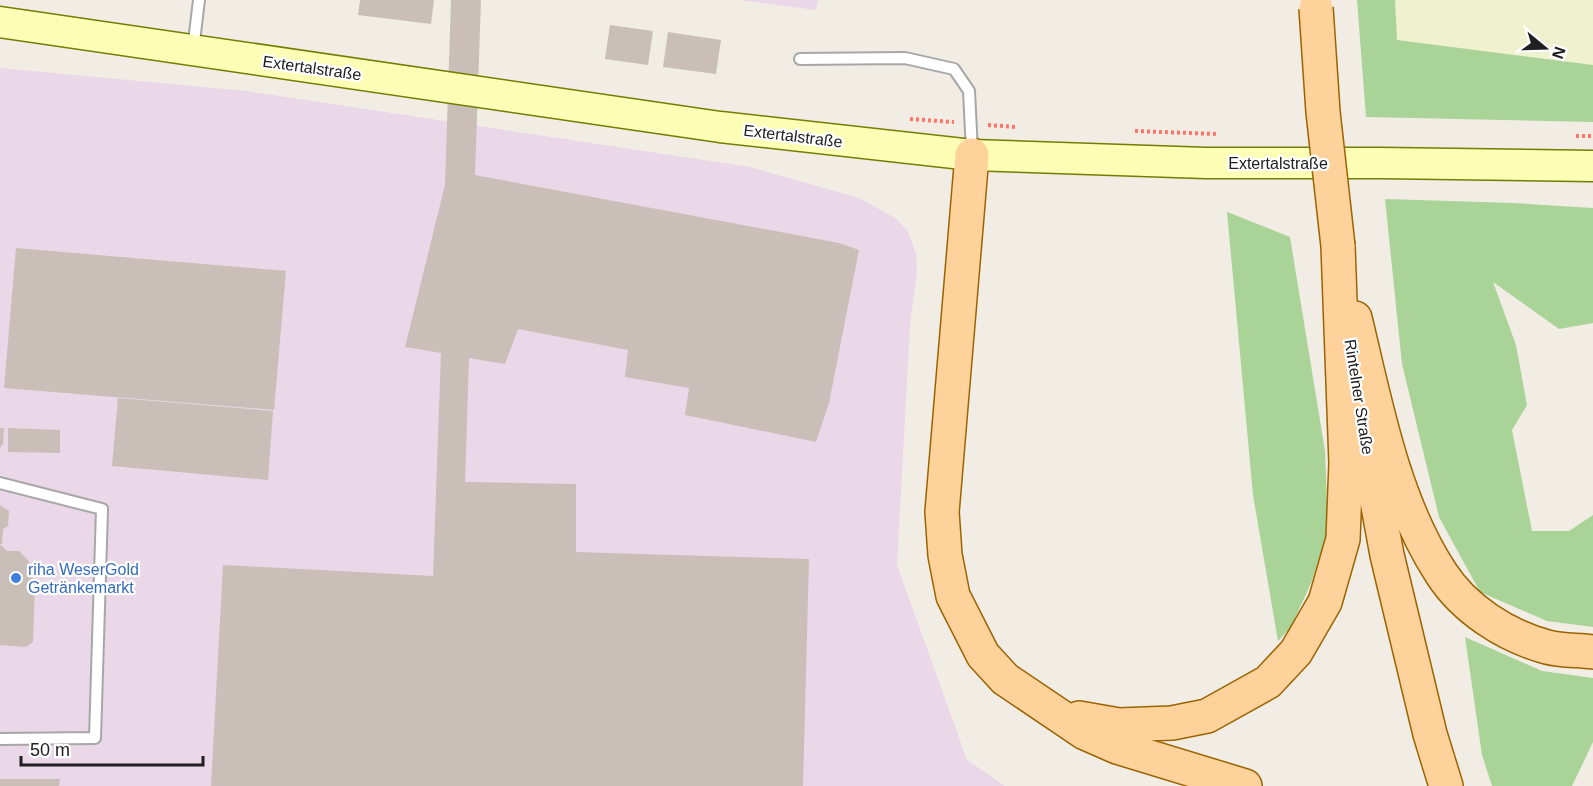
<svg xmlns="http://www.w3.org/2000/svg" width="1593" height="786" font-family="Helvetica,sans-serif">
<rect width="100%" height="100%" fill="#f1ede5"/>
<!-- industrial -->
<g fill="#ead7e7">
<path d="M740,0H818L816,10Z"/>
<path d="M0,68L246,91L750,167L859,198L895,218L908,231L916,254L917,272L910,325L897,565L967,760L1005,786H0Z"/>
</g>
<!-- farmland -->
<path fill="#eff1cf" d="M1395,0H1593V65L1397,40Z"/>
<!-- forest -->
<g fill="#aad397">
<path d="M1357,0H1395L1397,40L1593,65V122L1366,117Z"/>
<path d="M1385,199L1514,203L1593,208V323L1559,329L1493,282L1516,345L1527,405L1512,430L1532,531H1569L1593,515V627L1547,621L1480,592L1439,517L1402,364Z"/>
<path d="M1227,212L1290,237L1325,451L1328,531L1311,583L1291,627L1278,641L1253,495Z"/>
<path d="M1465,637L1542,671L1593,678V742L1572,786H1492L1482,755Z"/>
</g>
<!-- building -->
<g fill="#c9bfb8">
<path d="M360,0H434L431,24L358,15Z"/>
<path d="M451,0H481L475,175L839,243L859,250L829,403L816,442L685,415L689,388L625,377L628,350L518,329L505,364L469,358L465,482L576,484V552L809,559L803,786H211L223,565L433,576L441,353L405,347L445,185Z"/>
<path d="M610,25L653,31L648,65L605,59Z"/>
<path d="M668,32L721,40L716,74L663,67Z"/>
<path d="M16,248L286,271L274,410L4,388Z"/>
<path d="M118,398L273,411L268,480L112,466Z"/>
<path d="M0,428H4L3,444L0,448Z"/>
<path d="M8,428L60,430V453L8,452Z"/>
<path d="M0,505L9,511L8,526L3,529L2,544H0L7,551H19L29,561L28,573L35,582L33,642L26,647L0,645Z"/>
<path d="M0,779H60L59,786H0Z"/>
</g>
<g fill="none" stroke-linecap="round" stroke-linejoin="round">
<defs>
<g id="service">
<path d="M193,50L199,0"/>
<path d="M800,59L905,58L954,69L969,91L972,152"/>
<path d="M0,483L102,509L95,738L0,739"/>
</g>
<path id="secondary" d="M0,22L720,127L972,155L1206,163H1381L1593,166"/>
<g id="primary">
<path d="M972,155L942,512L945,555L953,596L983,655L1005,679L1085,733L1117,747L1245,786"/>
<path d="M1355,318C1375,401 1393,500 1441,573C1464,609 1506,636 1547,647C1562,651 1578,650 1593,652"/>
<path d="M1361,414L1387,555L1430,734L1446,786"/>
<path d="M1079,718L1119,725L1172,723L1207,716L1268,682L1296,652L1325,602L1343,539L1346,463L1338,246"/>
</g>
</defs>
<!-- service casing -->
<use href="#service" stroke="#a7a7a7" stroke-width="14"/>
<!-- secondary casing -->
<use href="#secondary" stroke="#737d00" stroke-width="33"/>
<!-- primary casing -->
<use href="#primary" stroke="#9b6400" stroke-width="36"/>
<!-- path -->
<g stroke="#ff7468" stroke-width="4" stroke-dasharray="3 3" stroke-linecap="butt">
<path d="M910,119L954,122"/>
<path d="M988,125L1016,127"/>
<path d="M1135,131L1217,134"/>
<path d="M1576,136H1593"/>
</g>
<!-- service -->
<use href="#service" stroke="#fff" stroke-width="10"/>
<!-- secondary -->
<use href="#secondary" stroke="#fcfeb6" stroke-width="30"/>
<!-- primary -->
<use href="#primary" stroke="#ffd29c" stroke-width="33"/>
<defs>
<path id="primary-bridge" d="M1316,8L1323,112L1338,246"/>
</defs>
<!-- primary-bridge casing -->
<use href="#primary-bridge" stroke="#9b6400" stroke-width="36" stroke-linecap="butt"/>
<!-- primary-bridge -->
<use href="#primary-bridge" stroke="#ffd29c" stroke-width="33"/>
</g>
<!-- markers -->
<circle fill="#3f7fe0" stroke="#fff" stroke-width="2" cx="16" cy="578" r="6"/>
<g text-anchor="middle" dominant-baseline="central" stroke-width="4.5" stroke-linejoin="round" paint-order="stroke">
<!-- street labels -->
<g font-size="16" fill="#202020" stroke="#fff">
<text transform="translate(312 68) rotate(8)">Extertalstraße</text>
<text transform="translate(793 136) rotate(7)">Extertalstraße</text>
<text x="1278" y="163">Extertalstraße</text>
<text transform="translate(1359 397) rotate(81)">Rintelner Straße</text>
</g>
<!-- shop labels -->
<g font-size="16" fill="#366cbe" stroke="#fff" text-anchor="start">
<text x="28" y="569">riha WeserGold<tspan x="28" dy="18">Getränkemarkt</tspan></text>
</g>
</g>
<!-- north arrow -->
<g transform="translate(1545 48) rotate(109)" stroke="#ffffff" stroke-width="4.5" paint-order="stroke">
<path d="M0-4.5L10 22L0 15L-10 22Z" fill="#202020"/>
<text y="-9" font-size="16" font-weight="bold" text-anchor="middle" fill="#202020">N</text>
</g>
<!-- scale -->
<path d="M21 756v9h182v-9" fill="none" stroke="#202020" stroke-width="3"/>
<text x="30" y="756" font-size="18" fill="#202020" stroke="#ffffff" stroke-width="4.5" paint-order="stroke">50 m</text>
</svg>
